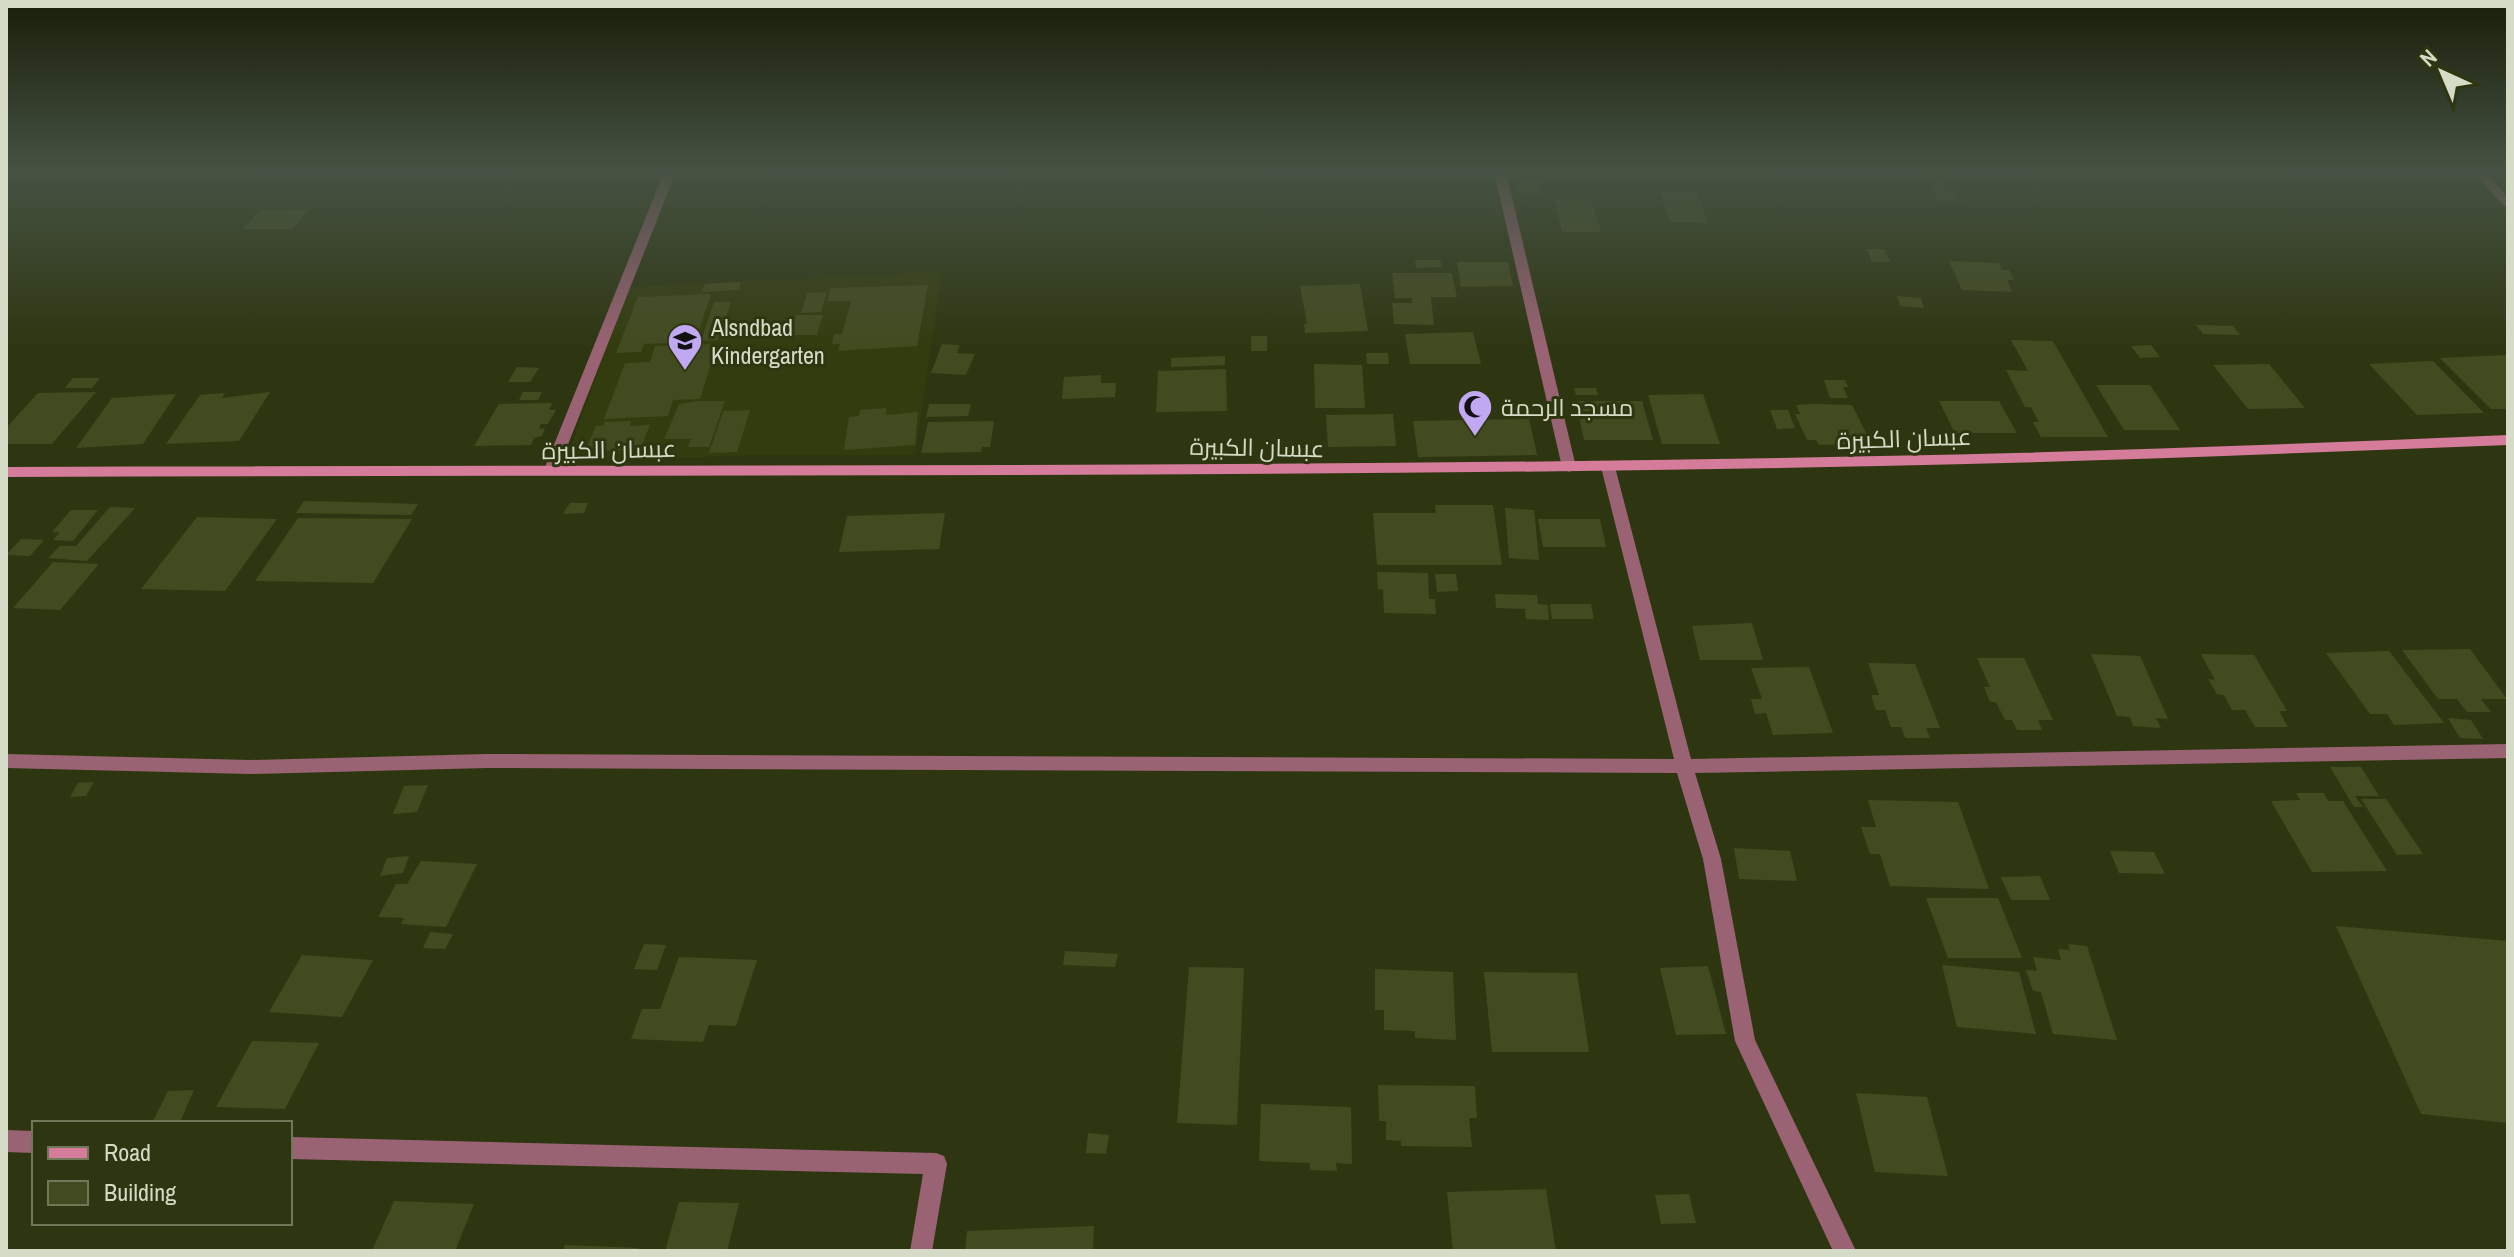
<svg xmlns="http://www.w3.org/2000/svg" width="2514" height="1257" font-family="'Archivo Narrow',Cairo,sans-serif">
<rect width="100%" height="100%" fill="#2e3611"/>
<!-- built -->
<path fill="#333c0e" d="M942,272L915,455H750L565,463L628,287Z"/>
<!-- building -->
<g fill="#424b1f">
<path d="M1513,172H1536L1542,194H1519Z"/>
<path d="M1928,172H1952L1956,183L1946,182L1948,187L1933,186Z"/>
<path d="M1933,188L1956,189L1961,202L1937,200Z"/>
<path d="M1660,192H1697L1708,223L1670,222Z"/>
<path d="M1554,199H1591L1601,232H1562Z"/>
<path d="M309,209L293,229H243L260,210Z"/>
<path d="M1867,249H1884L1890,262H1872Z"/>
<path d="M1415,260H1440L1442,267L1416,268Z"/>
<path d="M1949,261L1999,263L2002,270H2009L2014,280H2007L2012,292L1962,290Z"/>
<path d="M1457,262H1508L1513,286L1461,287Z"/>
<path d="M1392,273H1452L1457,297H1431L1434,325L1394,324L1392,303H1412V298H1395Z"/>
<path d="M741,282L739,290L702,292L705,284Z"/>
<path d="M1360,284L1368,331L1305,333L1304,324H1307L1300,286Z"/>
<path d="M928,285L917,346L838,351L840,344H832L834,334H842L851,301H827L831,288Z"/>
<path d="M827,292L821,312L801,313L807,293Z"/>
<path d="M711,294L695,342L644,344L641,352L616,353L638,297Z"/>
<path d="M1897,296L1921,298L1924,308L1900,306Z"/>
<path d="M714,302H731L718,340L701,341Z"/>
<path d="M796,315H823L817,335H789Z"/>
<path d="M2196,325L2233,326L2240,335L2203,334Z"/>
<path d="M1473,332L1481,364H1410L1405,334Z"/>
<rect x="1251" y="336" width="16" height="15"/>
<path d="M2011,340L2053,341L2108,437H2041L2033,422H2039L2031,407H2025L2006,370L2028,371Z"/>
<path d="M717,344L700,399L673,400L668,416L604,419L625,363L650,362L655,346Z"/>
<path d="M942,344L960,345L957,353L975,354L966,375L931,373Z"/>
<path d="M2151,345L2160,357L2140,358L2131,346Z"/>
<path d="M1366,353H1388L1389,364H1367Z"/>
<path d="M2508,355V409H2491L2440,358Z"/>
<path d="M1225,356V365L1171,367V358Z"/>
<path d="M2433,361L2484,413L2417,415L2369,364Z"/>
<path d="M1314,364L1362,365L1365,408H1315Z"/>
<path d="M2269,364L2305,408L2248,409L2213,365Z"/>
<path d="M517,367L539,368L530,382H508Z"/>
<path d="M1226,369L1227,411L1156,412L1158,371Z"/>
<path d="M1101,375V383H1116L1115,397L1062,399L1064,377Z"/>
<path d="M73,378H100L92,388H65Z"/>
<path d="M1824,380H1845L1848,387H1843L1848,398H1830Z"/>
<path d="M2096,385H2150L2180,430H2124Z"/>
<path d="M1574,388H1596L1598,395H1576Z"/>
<path d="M96,392L52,444H6V428L38,393Z"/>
<path d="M270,392L239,441L166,444L200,395L225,393L222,398Z"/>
<path d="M523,392H542L538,400H519Z"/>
<path d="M176,394L143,444L76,448L112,398Z"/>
<path d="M1703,394L1720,444H1662L1648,395Z"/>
<path d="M700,401H725L709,447H688L691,439H664L679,404Z"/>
<path d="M1576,401H1642L1653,440H1584Z"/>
<path d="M1939,401H1999L2017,433H1955Z"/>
<path d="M552,403L549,410H556L548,424H541L539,428L545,429L542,436L534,438L531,445L474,446L499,404Z"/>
<path d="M929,404H971L968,416L926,417Z"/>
<path d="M1814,404L1852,405L1871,443L1819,445L1816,440H1807L1795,414H1800L1796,405Z"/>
<path d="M886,408V415L918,412L915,445L844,450L849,417L859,416L860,410Z"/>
<path d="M750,410L737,452L709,453L723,411Z"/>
<path d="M1770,410H1788L1795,428L1777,429Z"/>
<path d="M1393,414L1396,446L1328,447L1326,415Z"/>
<path d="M1529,419L1537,455L1418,457L1413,421Z"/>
<path d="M631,421L630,426L650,425L640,450L585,451L596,426H603L605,422Z"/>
<path d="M994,421L990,447H982L981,452L921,453L928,422Z"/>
<path d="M304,501L351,502L418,504L411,515L296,513Z"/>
<path d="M570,503H588L584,513L563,514Z"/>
<path d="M1435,505H1493L1502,565H1377L1373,513H1436Z"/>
<path d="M110,507L135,508L87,561L48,558L60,546H76Z"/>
<path d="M1505,508L1534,510L1539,560L1509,558Z"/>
<path d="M71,510H98L73,541L53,540L60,532H52Z"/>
<path d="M945,513L939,549L839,552L847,516Z"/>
<path d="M197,517L277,519L225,591L141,589Z"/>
<path d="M298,518L412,519L373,583L255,581Z"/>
<path d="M1538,519H1600L1606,547H1543Z"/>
<path d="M21,539L44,540L30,556L6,555Z"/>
<path d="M53,562L99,564L60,610L13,608Z"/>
<path d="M1377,572L1428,573L1429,599H1435L1436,614L1384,613L1383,590L1378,589Z"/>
<path d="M1435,574H1456L1458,591L1437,592Z"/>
<path d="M1495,594L1537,595L1538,604L1548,605L1549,620L1526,619L1525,609L1496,608Z"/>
<path d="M1550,604H1591L1594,619H1552Z"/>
<path d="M1752,623L1763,660H1700L1692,626Z"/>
<path d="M2470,649L2507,699H2481L2491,712H2467L2457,699H2438L2402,650Z"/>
<path d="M2389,651L2444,723L2394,725L2387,714H2370L2326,653Z"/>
<path d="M2091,654L2140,656L2168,719L2156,718L2161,728L2133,726L2130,717L2117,716Z"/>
<path d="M2201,654L2254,655L2287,711H2279L2288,727H2255L2245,710H2232L2224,695L2217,694L2208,679L2215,680Z"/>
<path d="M1977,658H2024L2053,720H2038L2042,730H2017L2012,720H2005L1996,702H1990L1984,687H1990Z"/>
<path d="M1868,663L1915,664L1940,728H1926L1930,738H1905L1901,727H1891L1885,710H1876L1871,695H1879Z"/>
<path d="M1809,667L1833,733L1773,735L1766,713L1755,714L1751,699H1762L1751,668Z"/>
<path d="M2448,718L2471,720L2483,739L2460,738Z"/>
<path d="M2330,767H2361L2379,796H2355L2363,807H2354Z"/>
<path d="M94,782L86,796L70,797L78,783Z"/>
<path d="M428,785L417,812L393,814L404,786Z"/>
<path d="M2296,793H2324L2328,801H2343L2387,871L2312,872L2271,801L2300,800Z"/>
<path d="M2361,799H2386L2423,854L2397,855Z"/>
<path d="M1868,800L1958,802L1989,889L1890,886L1880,854H1870L1861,827H1876Z"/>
<path d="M1734,848L1790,851L1797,881L1739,879Z"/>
<path d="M2110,851L2154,852L2165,874L2119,873Z"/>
<path d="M409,856L403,873L380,876L387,858Z"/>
<path d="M421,861L477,864L446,927L401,924L404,918L378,917L396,884H407Z"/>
<path d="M2040,876L2050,900H2011L2001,877Z"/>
<path d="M1926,898H1998L2022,958H1948Z"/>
<path d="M2336,926L2508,941V1123L2421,1114Z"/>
<path d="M430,932L453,934L445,949L423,948Z"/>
<path d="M644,944L666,945L657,970L634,969Z"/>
<path d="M2068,944L2087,946L2117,1040L2053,1034L2041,992L2033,991L2026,970L2037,971L2033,957L2061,960L2058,949L2070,950Z"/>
<path d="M1065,951L1118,954L1115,967L1063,965Z"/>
<path d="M302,955L373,960L342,1017L269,1012Z"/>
<path d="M679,957L757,960L736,1026L709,1025L703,1042L631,1039L642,1009H660Z"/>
<path d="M1942,965L2019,972L2036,1034L1957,1027Z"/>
<path d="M1708,966L1726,1034L1676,1035L1660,968Z"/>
<path d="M1189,967L1244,968L1237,1125L1177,1123Z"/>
<path d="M1375,969L1453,972L1456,1040L1415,1038V1031L1384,1030V1010H1375Z"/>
<path d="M1484,972L1577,973L1589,1052H1492Z"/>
<path d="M252,1041L319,1043L285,1109L216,1107Z"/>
<path d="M1378,1085L1475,1086L1477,1118H1469L1472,1147L1401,1146V1141L1386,1140V1121H1379Z"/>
<path d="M194,1090L181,1120L153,1121L168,1091Z"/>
<path d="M1856,1093L1927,1097L1948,1176L1875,1172Z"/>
<path d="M1261,1104L1351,1107L1352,1164L1336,1163L1337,1171L1310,1170V1163L1259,1161Z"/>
<path d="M1088,1133L1109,1135L1106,1154L1086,1153Z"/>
<path d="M1546,1189L1556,1251H1453L1447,1192Z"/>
<path d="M1689,1194L1696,1223L1661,1224L1655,1195Z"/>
<path d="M394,1201L474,1204L455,1251H372Z"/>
<path d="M679,1202L739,1203L727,1251H665Z"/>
<path d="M1094,1226L1093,1251H965L967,1231Z"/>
<path d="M565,1245L639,1248L638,1251H563Z"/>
</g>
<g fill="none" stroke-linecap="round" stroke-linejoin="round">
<!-- minor -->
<g fill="#9a6374" fill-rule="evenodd">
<path d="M664,172H676L557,472L555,475H545L543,472Z"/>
<path d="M1494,172H1506L1576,467L1569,472L1562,467Z"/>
<path d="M2472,172H2484L2508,197V208L2504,206Z"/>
<path d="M1608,462L1615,467L1691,759L2508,744V758L1695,773L1721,859L1755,1040L1856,1251H1833L1735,1041L1703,859L1677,773L487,768L250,774L6,768V754L250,760L487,754L1674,759L1601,467Z"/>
<path d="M6,1130L34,1131V1153L6,1152Z"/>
<path d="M290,1137L936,1153L944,1156L947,1164L932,1251H910L923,1174L290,1159Z"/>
</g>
<!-- secondary -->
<path fill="#d47c99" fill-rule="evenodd" d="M2508,435V445C2299,453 2089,462 1880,466C1255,479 631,474 6,477V467C631,464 1255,469 1880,456C2089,452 2299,444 2508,435Z"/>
</g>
<!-- sky -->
<linearGradient id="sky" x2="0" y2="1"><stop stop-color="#191e09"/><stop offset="0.49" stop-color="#465243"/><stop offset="1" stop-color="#465243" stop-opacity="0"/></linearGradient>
<rect width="2514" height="348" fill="url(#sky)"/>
<!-- icons -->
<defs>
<symbol id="school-pin" viewBox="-11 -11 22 30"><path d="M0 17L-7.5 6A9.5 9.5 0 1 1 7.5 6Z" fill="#c1a8f3" stroke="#2e3611"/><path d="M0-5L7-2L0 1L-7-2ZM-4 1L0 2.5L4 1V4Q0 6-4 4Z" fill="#111"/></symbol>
<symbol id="mosque-pin" viewBox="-11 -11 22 30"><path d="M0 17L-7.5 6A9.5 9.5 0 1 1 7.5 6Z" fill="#c1a8f3" stroke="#2e3611"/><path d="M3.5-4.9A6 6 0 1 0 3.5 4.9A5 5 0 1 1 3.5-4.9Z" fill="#111"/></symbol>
</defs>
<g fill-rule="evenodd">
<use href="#school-pin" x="665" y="321" width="40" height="54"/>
<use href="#mosque-pin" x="1455" y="387" width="40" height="54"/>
</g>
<g text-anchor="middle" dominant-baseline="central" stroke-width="6" stroke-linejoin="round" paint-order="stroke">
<!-- poi labels -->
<g font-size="24" fill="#d5dbc6" stroke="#2e3611" text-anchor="start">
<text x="711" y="327">Alsndbad<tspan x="711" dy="28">Kindergarten</tspan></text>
<text x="1501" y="407">مسجد الرحمة</text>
</g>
<!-- street labels -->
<g font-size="24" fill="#d5dbc6" stroke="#2e3611">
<text transform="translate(1904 438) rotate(-2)">عبسان الكبيرة</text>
<text transform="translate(1257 447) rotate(1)">عبسان الكبيرة</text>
<text transform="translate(609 449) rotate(-1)">عبسان الكبيرة</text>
</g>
</g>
<!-- border -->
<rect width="2514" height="1257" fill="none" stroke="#d5dbc6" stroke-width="16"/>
<!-- legend -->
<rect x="32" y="1121" width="260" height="104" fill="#2e3611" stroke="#717859" stroke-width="2"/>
<rect x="48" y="1147" width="40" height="12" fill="#d47c99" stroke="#717859" stroke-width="2"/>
<text x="104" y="1161" font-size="24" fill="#d5dbc6">Road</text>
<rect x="48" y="1181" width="40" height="24" fill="#424b1f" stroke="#717859" stroke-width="2"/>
<text x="104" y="1201" font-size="24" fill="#d5dbc6">Building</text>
<!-- north arrow -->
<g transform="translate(2442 72) rotate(316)" stroke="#2e3611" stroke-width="6" paint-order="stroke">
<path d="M0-6L14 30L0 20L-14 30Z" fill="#d5dbc6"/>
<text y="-12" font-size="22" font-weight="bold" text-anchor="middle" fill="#d5dbc6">N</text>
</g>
</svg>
